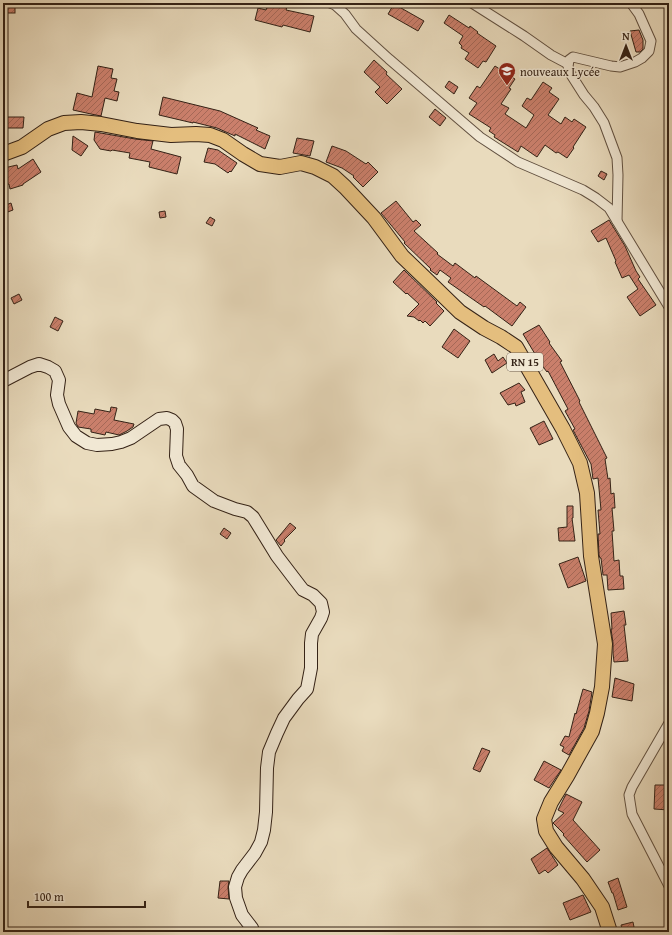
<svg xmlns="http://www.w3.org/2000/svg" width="672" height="935" font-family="'Gentium Book Plus',serif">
<defs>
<pattern id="building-hatch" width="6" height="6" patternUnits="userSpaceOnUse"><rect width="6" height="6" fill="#ca7f6b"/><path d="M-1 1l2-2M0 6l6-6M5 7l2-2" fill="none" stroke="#a56857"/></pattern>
</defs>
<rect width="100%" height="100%" fill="#e9dbbd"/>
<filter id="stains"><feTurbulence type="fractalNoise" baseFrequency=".005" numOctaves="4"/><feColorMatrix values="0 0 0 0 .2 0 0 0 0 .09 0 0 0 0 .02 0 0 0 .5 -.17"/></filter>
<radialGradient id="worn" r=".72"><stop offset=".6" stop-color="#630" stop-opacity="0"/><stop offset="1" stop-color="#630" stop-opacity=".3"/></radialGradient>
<!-- building -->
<g fill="url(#building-hatch)" stroke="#342216">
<rect x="3" y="3" width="12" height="10"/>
<path d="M268,3H273L287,7L286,10L314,16L310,32L283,25L282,27L255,20L258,8L266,10Z"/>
<path d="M394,4L424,21L418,31L388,14Z"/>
<path d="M449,15L469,28L470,26L478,32L477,33L496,46L486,62L483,61L478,68L465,59L469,53L461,48L462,46L459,43L463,36L444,23Z"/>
<path d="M639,30L643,40V49L640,52H636L630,31Z"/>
<path d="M374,60L387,72L386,74L402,89L387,104L375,92L380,87L364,72Z"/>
<path d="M98,66L113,69L111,78L117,79L114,91L119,92L117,101L105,98L101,116L91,114L73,110L77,93L92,97Z"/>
<path d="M495,66L515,79L509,88L511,89L501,104L509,108L505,114L526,128L534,115L522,106L527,98L531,100L543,82L552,88L549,92L559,99L548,115L561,124L565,117L572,122L574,119L586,127L573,147L574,148L567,158L558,152L556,153L545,145L537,157L521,146L518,152L494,137L495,135L489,131L491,128L469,114L477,103L469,98L477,86L480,88Z"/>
<path d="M449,81L458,87L454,94L445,87Z"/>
<path d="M163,97L220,111L258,128L256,130L270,136L265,149L235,134V136L217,128L193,122V123L159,115Z"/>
<path d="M435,109L446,118L440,126L429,117Z"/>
<path d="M3,117H24L23,128H3Z"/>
<path d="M95,132L135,139L153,141L151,149L181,157L177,174L149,167L150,162L129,158L130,153L112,150L111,151L100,149L94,140Z"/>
<path d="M73,136L88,146L81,156L72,150Z"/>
<path d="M297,138L314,141L310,156L293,153Z"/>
<path d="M332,146L346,151L366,164L368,162L378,172L363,187L353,177L354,176L342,168L326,162Z"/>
<path d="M208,148L218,150L237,163L231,172L230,171L228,173L215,164L204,162Z"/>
<path d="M33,159L41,172L23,184V185L10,189L9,184L3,186V171H5L4,168L17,165L18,169Z"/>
<path d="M601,171L607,174L604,180L598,176Z"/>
<path d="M396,201L413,222L416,220L421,225L414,231L438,253L437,254L453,266L455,263L475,278L476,276L517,306L520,302L526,307L512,326L485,306L484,307L448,282L451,278L440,270L437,275L430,270L431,269L404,243L405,242L381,213Z"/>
<path d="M11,203L13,210L5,213L3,206Z"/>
<path d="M165,211L166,217L160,218L159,212Z"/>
<path d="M210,217L215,220L212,226L206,223Z"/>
<path d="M609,220L625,246L636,271L640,277L638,279L656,305L640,316L627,297L638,289L629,275L622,278L615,262L616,261L606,238L598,242L591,231Z"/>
<path d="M404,270L437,302L436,303L444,311L430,326L425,321L423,323L420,320L419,321L414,317L407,316L419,304L407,293L406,294L393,282Z"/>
<path d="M19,294L22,300L14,304L11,298Z"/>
<path d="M55,317L63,321L58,331L50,327Z"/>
<path d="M539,325L550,342L549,343L562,361L560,362L580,401L579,402L607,458L605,459L608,479L610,478L611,494L614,493L615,508H612L614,531H612L614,561L619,560L620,576H623L624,589L608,590L607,575H603L601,558H600L599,555L598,534H600L598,510H601L598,478L593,479L591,464L573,430L575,429L565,411L568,409L548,371L547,372L534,355L535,354L523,334Z"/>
<path d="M454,329L470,341L458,358L442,347Z"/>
<path d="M494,354L498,361L503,357L507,363L492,373L485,360Z"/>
<path d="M519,383L525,390L521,392L525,402L516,406L515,403L508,405L500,393Z"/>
<path d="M111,407L117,408L114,420L134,424L133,427L127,431L119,435L106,432L105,435L91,432V429L78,427L76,423L78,411L94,414L95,409L110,412Z"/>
<path d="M544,421L553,439L539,445L530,428Z"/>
<path d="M567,506H573V518H572L575,541H559L558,528L567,527Z"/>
<path d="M290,523L296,528L284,540L285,541L281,546L276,540Z"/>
<path d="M224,528L231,533L227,539L220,534Z"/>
<path d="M578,557L586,581L568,588L559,564Z"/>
<path d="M624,611L626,625H624L628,661L614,662L613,653V643L611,629H612L611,613Z"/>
<path d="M615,678L634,684L632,701L612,697Z"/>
<path d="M583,689L592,692L589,711L584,728L569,755L562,751L564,747L560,745L565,736L569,737L575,713L576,714Z"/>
<path d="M482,748L490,751L480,772L473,769Z"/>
<path d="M544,761L561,770L549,788L534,780Z"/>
<path d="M655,785H669V810L654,809Z"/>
<path d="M566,794L582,802L573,820L600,850L587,862L563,835L564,834L553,823L564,813L558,810Z"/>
<path d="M547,848L558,865L548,873L545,870L539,874L531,859Z"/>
<path d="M618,878L627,907L618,910L613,893H612L608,882Z"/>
<path d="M220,881H229L228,887L229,899L218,898Z"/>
<path d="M583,895L591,912L570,920L563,903Z"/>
<path d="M633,922L635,932H623L621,925Z"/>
</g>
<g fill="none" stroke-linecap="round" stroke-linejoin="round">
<defs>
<g id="street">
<path d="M330,3L335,5L345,14L356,29L389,59L480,137L518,162L583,190L596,198L609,208L669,307"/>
<path d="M472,3L524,36L551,55L568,64"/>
<path d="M617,221L618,175L617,158L604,123L594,107L584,95L570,73L568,66L569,60L573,57L611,66L620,67L635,62L642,58L649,51L651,41L639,14L631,3"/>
<path d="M669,723L632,787L629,795L632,814L669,886"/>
</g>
<path id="secondary" d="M3,381L30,367L39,364L48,367L55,371L59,380L57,395L59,404L69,427L76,436L87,443L97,445L112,444L121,442L131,438L159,419L167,418L172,420L175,423L177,429L176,456L179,465L187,475L193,486L214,501L235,509L247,512L253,517L277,556L293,577L303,590L313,595L321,603L323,612L321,618L312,634L311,643V668L307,689L298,699L284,718L277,733L269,752L267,768L266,812L264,830L261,842L255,853L242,870L238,877L235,887L236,898L242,915L252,928L253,932"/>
<path id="primary" d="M3,154L22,147L48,129L64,123L81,122L101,124L137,131L171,135L196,134L210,135L223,140L243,154L260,164L280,167L301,163L315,167L333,176L345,187L374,218L402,256L427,280L460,312L484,328L501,337L516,347L563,429L580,463L587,493L591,556L605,644L602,687L597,713L592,731L567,776L551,802L544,819L546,831L556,847L583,879L602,907L610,932"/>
</defs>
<!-- street casing -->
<use href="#street" stroke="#615040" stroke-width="11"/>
<!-- secondary casing -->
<use href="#secondary" stroke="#342216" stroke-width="14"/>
<!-- primary casing -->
<use href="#primary" stroke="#342216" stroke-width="16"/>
<!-- street -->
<use href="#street" stroke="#f1e8d4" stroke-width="9"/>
<!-- secondary -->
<use href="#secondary" stroke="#f1e8d4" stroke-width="12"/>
<!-- primary -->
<use href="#primary" stroke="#e4be7e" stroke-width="14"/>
</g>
<!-- icons -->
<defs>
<symbol id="school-pin" viewBox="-11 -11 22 30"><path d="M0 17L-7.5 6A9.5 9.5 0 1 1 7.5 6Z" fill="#8f2418" stroke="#f1e8d4"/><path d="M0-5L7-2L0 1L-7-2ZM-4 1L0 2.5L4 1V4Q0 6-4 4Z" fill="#fff"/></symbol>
</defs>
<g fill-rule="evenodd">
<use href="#school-pin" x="497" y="61" width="20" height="27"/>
</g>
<g text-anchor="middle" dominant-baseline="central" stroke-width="3" stroke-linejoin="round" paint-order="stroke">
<!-- shield labels -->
<rect fill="#f1e8d4" stroke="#6d5d4f" stroke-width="1" x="507" y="353" width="36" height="18" rx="3"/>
<g font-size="11" font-weight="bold" fill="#342216">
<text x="525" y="362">RN 15</text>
</g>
<!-- poi labels -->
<g font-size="12" fill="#342216" stroke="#f1e8d4" text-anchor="start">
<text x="520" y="71">nouveaux Lycée</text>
</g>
</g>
<!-- margin -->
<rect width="672" height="935" fill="none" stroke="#e9dbbd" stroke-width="16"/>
<rect x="4" y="4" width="664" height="927" fill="none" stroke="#342216" stroke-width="2"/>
<rect x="8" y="8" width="656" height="919" fill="none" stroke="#342216"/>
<!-- north arrow -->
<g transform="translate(626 46)" stroke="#f1e8d4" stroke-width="3" paint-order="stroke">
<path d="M0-3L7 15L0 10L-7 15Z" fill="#342216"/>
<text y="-6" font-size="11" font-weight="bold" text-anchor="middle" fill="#342216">N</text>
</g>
<!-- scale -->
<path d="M28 901v6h117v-6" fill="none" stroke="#342216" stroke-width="2"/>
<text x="34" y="901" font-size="12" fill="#342216" stroke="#f1e8d4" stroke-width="3" paint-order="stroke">100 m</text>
<rect width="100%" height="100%" filter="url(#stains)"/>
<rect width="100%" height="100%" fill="url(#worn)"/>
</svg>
